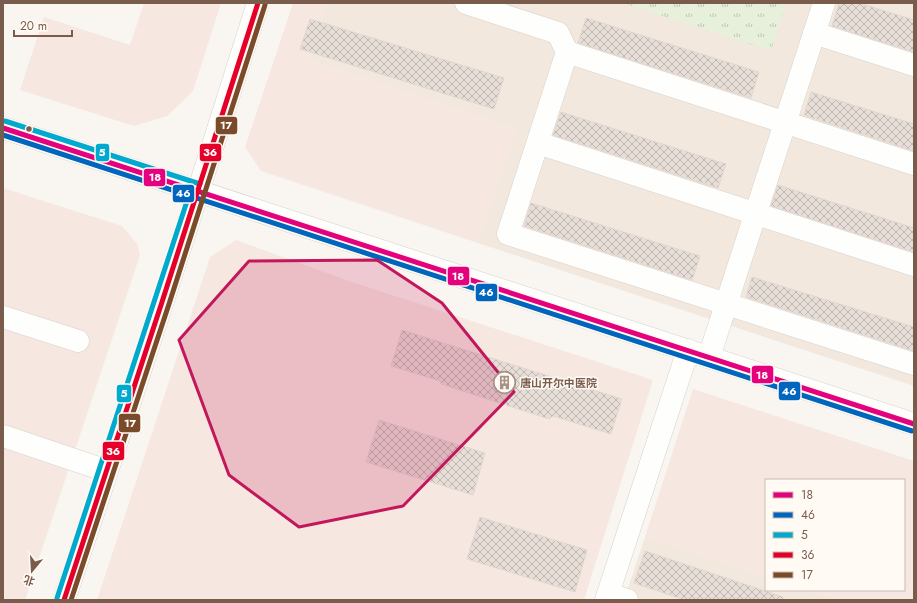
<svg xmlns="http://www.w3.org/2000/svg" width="917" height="603" font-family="Jost,'Noto Sans SC',sans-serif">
<defs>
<pattern id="park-tufts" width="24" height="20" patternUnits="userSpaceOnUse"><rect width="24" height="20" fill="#e7f0db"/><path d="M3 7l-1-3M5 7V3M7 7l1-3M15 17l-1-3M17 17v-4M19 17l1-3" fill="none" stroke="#c0c6b4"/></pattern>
<pattern id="building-cross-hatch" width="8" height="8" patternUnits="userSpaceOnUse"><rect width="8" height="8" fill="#e6ded7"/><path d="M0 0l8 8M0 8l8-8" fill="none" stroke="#bfb7b1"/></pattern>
</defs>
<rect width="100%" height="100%" fill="#f9f5f0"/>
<!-- residential -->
<g fill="#f2e8de">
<path d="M327,3H914V386L478,243L516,129L308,60Z"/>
<path d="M645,537L766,576V590H808L839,600H624Z"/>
</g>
<!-- commercial -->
<g fill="#f6e8e1">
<path d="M144,3H221L193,91L167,116L134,126L20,90L44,17L130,45Z"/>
<path d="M293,3H327L308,60L516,129L478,243L261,171L245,147Z"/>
<path d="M3,188L122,226L137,244L140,255L25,600H3Z"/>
<path d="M236,240L349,281L653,380L584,600H97L210,257Z"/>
<path d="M693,389L914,461V600H839L808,590H904V480H766V576L645,537Z"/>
</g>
<!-- park -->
<path fill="url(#park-tufts)" d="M623,3H786L771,51Z"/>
<!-- building -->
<g fill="url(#building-cross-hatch)" stroke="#e2d8d2">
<path d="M839,3H859L914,20V52L832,26Z"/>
<path d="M586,18L759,72L751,98L578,43Z"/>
<path d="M310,19L504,78L494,109L300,49Z"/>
<path d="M811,92L914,124V151L804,115Z"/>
<path d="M561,112L726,164L718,188L553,135Z"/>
<path d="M778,185L914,228V252L771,206Z"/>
<path d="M531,203L700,256L692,280L524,226Z"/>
<path d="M752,277L914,327V351L746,297Z"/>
<path d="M402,330L622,399L611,434L553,416L549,419L441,384L440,381L391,366Z"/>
<path d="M379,420L485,453L473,495L366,462Z"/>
<path d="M480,517L587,550L575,592L467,559Z"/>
<path d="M645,551L783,597V600H685L634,583Z"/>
</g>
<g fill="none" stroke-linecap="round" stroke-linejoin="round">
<defs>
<g id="minor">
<path d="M466,3L558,33L567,52L914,164"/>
<path d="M814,33L914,65"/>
<path d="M567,52L508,234L914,364"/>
<path d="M3,128L914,424"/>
<path d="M538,143L914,265"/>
<path d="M3,317L78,341"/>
<path d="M709,357L824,3"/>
<path d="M3,436L107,471"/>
<path d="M608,594L627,600"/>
<path d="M64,600C131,402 195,203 258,3"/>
<path d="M606,600L688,350"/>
</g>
</defs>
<!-- minor casing -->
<use href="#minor" stroke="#d7d1cb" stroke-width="23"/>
<!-- minor -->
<use href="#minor" stroke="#fefefd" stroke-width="22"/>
<defs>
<path id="bus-1" d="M3,128L914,424"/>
<path id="bus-2" d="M3,135L912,431"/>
<g id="bus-3">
<path d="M5,121L200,184"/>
<path d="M57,598L191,189"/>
</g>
<path id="bus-4" d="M64,600L162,302L258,3"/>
<path id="bus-5" d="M71,600L169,304L265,5"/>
</defs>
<!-- bus-1 casing -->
<use href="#bus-1" stroke="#fffaf3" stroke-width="8"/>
<!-- bus-2 casing -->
<use href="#bus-2" stroke="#fffaf3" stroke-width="8"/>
<!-- bus-3 casing -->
<use href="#bus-3" stroke="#fffaf3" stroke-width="8"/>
<!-- bus-4 casing -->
<use href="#bus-4" stroke="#fffaf3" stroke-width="8"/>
<!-- bus-5 casing -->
<use href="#bus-5" stroke="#fffaf3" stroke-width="8"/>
<!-- bus-1 -->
<use href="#bus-1" stroke="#e5007d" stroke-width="5"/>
<!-- bus-2 -->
<use href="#bus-2" stroke="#0065bd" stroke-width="5"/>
<!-- bus-3 -->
<use href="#bus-3" stroke="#00a9ce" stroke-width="5"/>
<!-- bus-4 -->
<use href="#bus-4" stroke="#e4002b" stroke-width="5"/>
<!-- bus-5 -->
<use href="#bus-5" stroke="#7a4b2a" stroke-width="5"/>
</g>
<!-- marked area -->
<path fill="#c2185b" fill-opacity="0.2" stroke="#c2185b" stroke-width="3" stroke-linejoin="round" d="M377,260L442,303L514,392L403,506L299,527L229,475L179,340L249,261Z"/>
<!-- icons -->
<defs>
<symbol id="building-ring" viewBox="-11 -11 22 22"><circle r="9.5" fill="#fffaf3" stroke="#a69286" stroke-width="1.5"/><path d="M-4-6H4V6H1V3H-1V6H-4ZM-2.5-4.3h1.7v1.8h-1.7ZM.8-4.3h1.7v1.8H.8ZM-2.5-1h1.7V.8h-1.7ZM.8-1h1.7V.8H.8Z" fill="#a69286"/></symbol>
</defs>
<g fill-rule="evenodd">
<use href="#building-ring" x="492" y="370" width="25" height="25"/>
</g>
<!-- markers -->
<circle fill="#7a5c4d" stroke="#fffaf3" stroke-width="1.5" cx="29" cy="129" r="3.5"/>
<g text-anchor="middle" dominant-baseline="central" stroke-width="3" stroke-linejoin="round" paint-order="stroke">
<!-- poi labels -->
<g font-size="11" font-weight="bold" fill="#7a5c4d" stroke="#fffaf3" text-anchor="start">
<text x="520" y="383">唐山开尔中医院</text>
</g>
</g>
<g stroke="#fffaf3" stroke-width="1.5">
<rect x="215" y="116" width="23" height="19" rx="4" fill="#7a4b2a"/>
<rect x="199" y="143" width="23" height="19" rx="4" fill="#e4002b"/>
<rect x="95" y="143" width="15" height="19" rx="4" fill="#00a9ce"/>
<rect x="143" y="168" width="23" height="19" rx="4" fill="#e5007d"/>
<rect x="172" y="184" width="23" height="19" rx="4" fill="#0065bd"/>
<rect x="447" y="266" width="23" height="20" rx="4" fill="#e5007d"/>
<rect x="475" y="283" width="23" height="19" rx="4" fill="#0065bd"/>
<rect x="751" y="365" width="23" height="19" rx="4" fill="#e5007d"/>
<rect x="778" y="381" width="23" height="20" rx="4" fill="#0065bd"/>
<rect x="116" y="384" width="16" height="19" rx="4" fill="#00a9ce"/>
<rect x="118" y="413" width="23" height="20" rx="4" fill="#7a4b2a"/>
<rect x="102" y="441" width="23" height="20" rx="4" fill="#e4002b"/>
</g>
<g font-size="11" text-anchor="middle" font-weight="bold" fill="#fff">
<text x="226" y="129">17</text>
<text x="210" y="156">36</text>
<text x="102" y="156">5</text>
<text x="155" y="181">18</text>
<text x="183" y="197">46</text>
<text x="458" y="280">18</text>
<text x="486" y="296">46</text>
<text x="762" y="379">18</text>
<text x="789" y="395">46</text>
<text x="124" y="397">5</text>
<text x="130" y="427">17</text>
<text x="113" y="455">36</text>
</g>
<!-- border -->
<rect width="917" height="603" fill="none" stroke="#7a5c4d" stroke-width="8"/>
<!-- legend -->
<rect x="765" y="479" width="140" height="112" fill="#fffaf3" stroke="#cabbb1"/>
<rect x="773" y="492" width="20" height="6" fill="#e5007d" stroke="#cabbb1"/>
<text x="801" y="499" font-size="12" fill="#7a5c4d">18</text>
<rect x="773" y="512" width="20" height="6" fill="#0065bd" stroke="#cabbb1"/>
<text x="801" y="519" font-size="12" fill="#7a5c4d">46</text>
<rect x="773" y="532" width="20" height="6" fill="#00a9ce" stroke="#cabbb1"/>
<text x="801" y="539" font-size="12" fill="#7a5c4d">5</text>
<rect x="773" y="552" width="20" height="6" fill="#e4002b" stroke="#cabbb1"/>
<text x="801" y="559" font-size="12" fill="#7a5c4d">36</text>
<rect x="773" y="572" width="20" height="6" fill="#7a4b2a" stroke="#cabbb1"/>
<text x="801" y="579" font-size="12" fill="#7a5c4d">17</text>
<!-- north arrow -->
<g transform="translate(32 571) rotate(198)" stroke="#fffaf3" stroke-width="3" paint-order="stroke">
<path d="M0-3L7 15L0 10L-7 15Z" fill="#7a5c4d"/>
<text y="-6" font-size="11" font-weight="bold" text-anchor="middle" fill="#7a5c4d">北</text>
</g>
<!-- scale -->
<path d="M14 30v6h58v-6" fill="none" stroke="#7a5c4d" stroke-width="2"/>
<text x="20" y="30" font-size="12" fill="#7a5c4d" stroke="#fffaf3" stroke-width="3" paint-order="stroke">20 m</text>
</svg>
